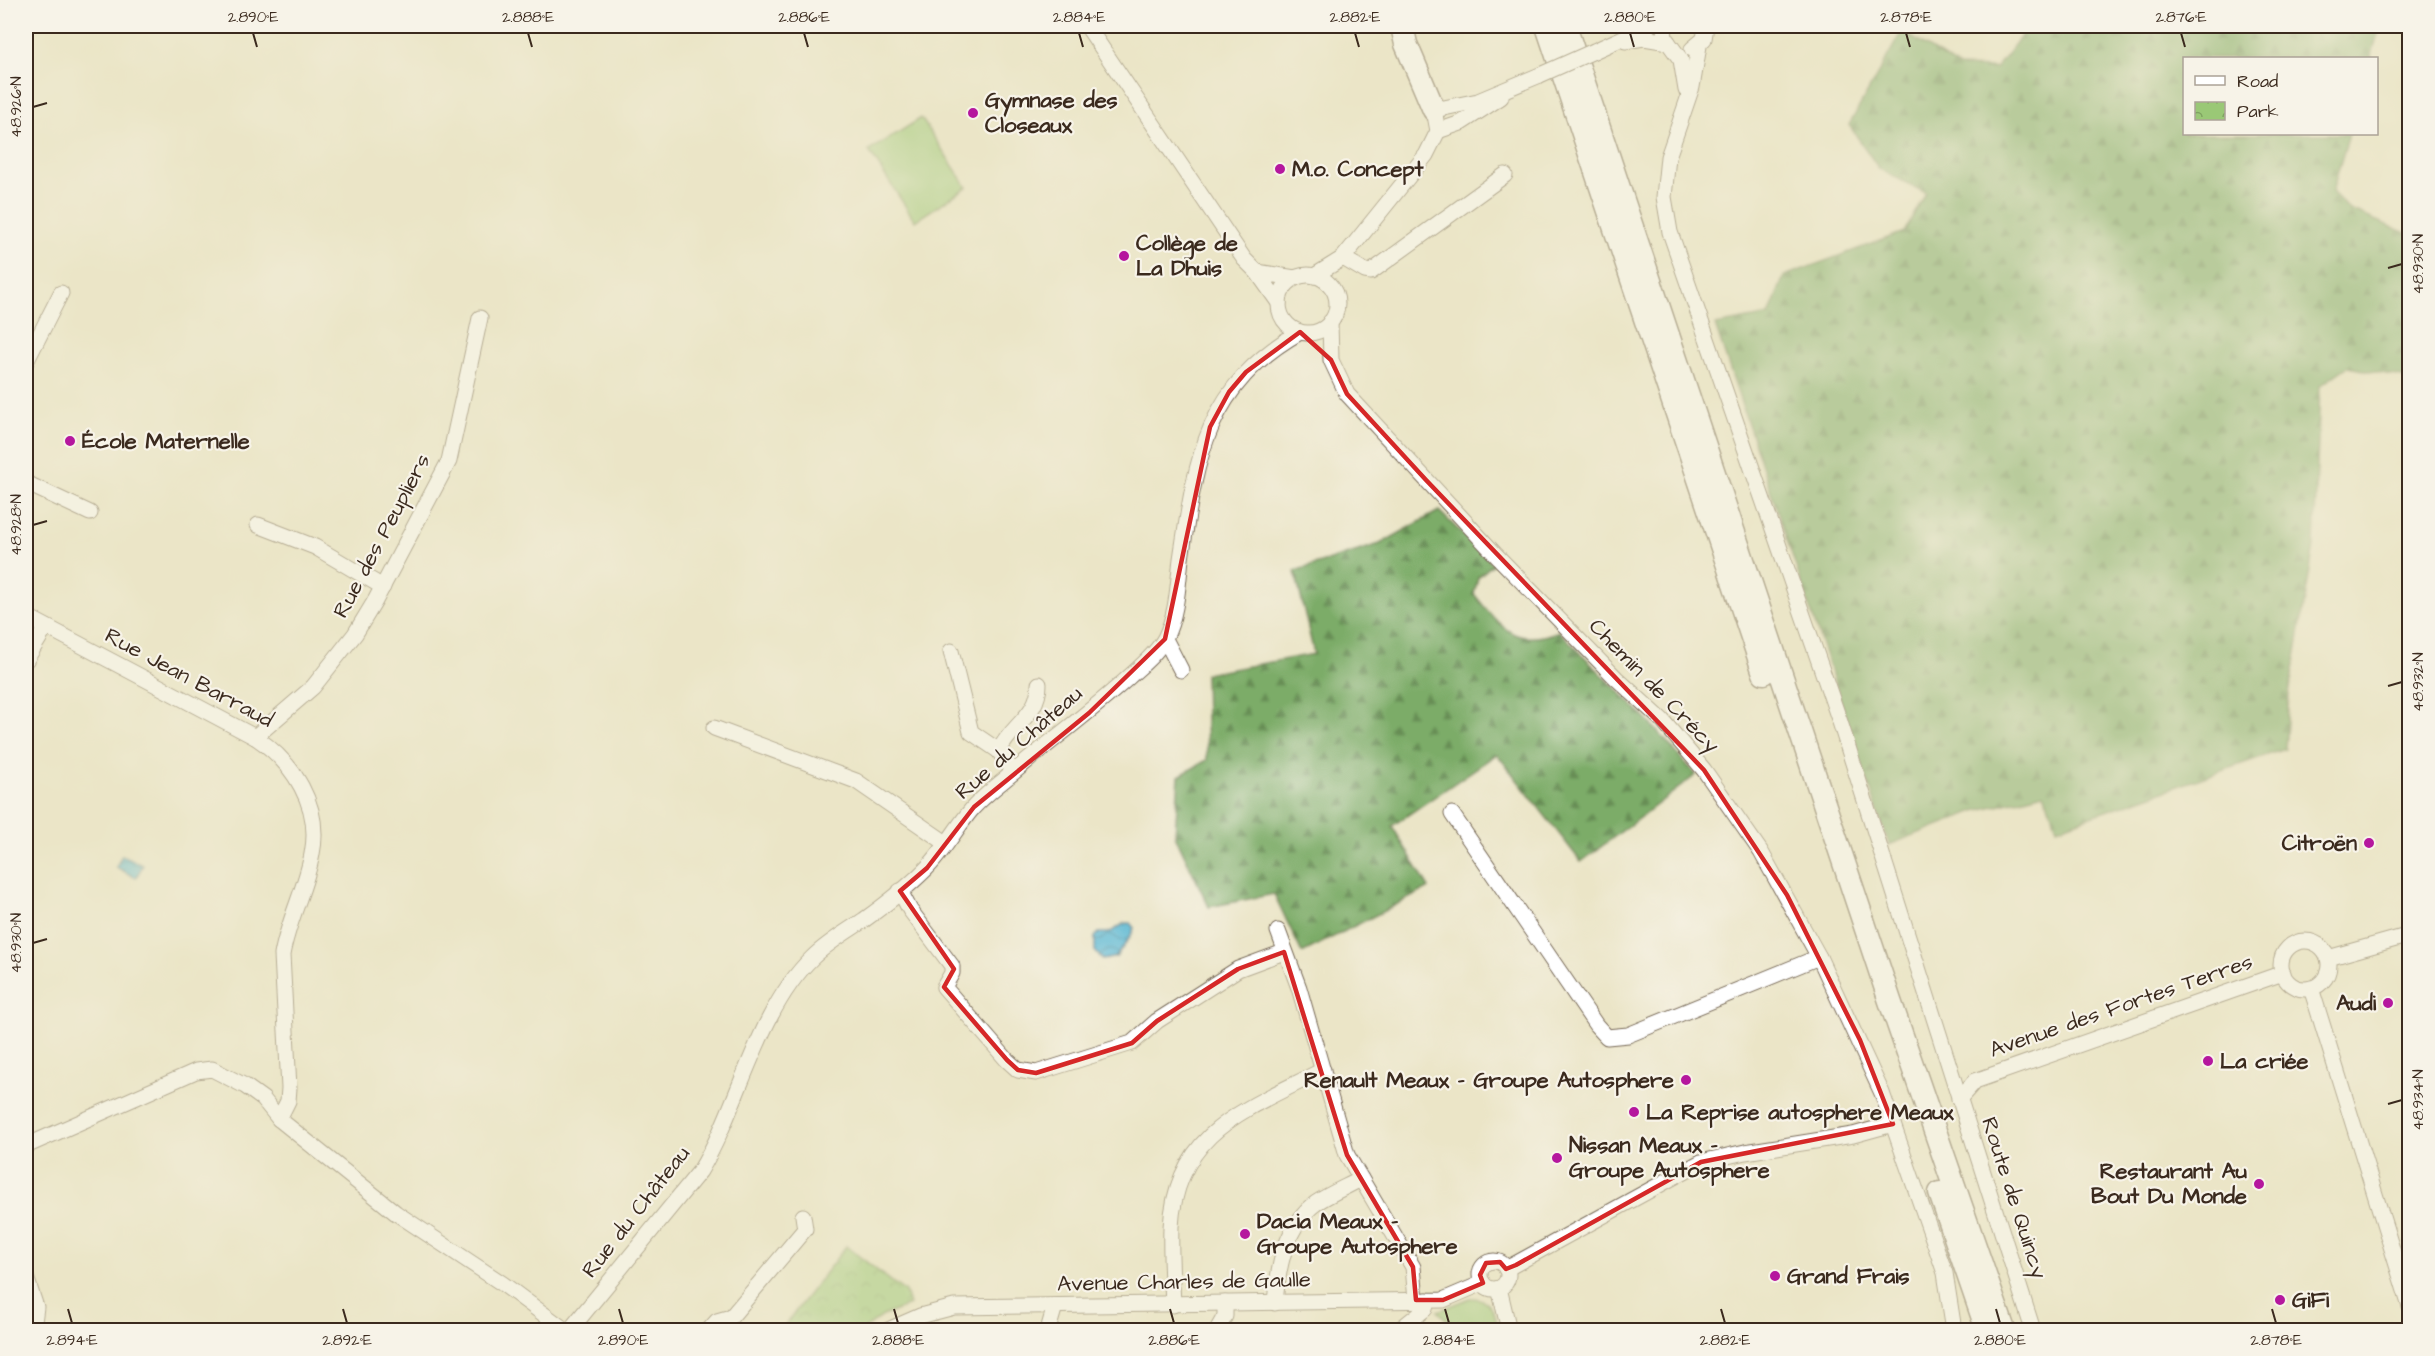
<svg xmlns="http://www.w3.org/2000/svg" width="2435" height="1356" font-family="'Architects Daughter',sans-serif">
<defs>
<pattern id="forest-firs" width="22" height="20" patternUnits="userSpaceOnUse" patternTransform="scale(1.5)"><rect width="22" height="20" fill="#7bac67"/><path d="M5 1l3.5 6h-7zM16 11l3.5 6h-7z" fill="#668c54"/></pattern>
<pattern id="park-crowns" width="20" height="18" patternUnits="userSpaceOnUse" patternTransform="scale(1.5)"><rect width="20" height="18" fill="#9ac876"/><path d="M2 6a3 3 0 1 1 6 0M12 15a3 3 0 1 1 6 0" fill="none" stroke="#7fa360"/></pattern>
<pattern id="water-waves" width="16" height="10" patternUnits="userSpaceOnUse" patternTransform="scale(1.5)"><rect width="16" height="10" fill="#54b6d3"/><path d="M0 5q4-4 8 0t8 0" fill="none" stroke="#4794ab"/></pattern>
</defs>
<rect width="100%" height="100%" fill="#f7f3e8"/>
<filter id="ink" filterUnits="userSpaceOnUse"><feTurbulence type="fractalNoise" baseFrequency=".0167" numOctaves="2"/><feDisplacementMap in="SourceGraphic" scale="12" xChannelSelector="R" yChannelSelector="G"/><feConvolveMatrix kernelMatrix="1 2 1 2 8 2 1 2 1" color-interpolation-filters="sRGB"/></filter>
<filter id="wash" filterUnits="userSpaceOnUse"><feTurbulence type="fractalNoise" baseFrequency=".008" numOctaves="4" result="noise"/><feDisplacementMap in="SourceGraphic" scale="24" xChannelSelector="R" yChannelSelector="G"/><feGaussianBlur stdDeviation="1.35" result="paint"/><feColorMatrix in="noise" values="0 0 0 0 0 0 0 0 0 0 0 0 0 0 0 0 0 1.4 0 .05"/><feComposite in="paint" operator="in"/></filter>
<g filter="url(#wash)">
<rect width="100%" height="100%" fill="#ebe5c7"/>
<!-- green -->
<g fill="#9ac876" stroke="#6a794a" stroke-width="1.5">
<path d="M921,118L967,187L915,221L869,151Z"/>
<path d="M1470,1298C1491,1297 1494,1313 1500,1330H1456L1438,1311Z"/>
</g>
<!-- forest -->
<g fill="url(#forest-firs)" stroke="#5b6b42" stroke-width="1.5">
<path d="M2005,26H2380L2371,58H2184V134H2349L2332,192L2350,210L2409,234V378L2347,367L2320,386L2314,546L2289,695L2285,749L2057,828L2044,793L1975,811L1889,845L1715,325L1769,315L1784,276L1904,232L1926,193L1879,169L1849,125L1902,31L1959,67L1996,68L2022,35Z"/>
<path d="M1439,511L1493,564L1478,577L1474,594C1501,627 1514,649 1559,631L1651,724L1696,775L1581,862L1497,754L1392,826L1429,888L1302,953L1274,894L1209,907L1175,835L1179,776L1207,760L1205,674L1314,654L1295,571L1380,544Z"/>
</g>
<!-- park -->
<path fill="url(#park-crowns)" stroke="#6a794a" stroke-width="1.5" d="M846,1246L905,1292L909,1305L883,1316L863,1330H781Z"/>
<!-- water -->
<g fill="url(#water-waves)" stroke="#487078" stroke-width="1.5">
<path d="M122,855L143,865L136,878L116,867Z"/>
<path d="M1125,923H1130L1134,928C1131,939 1122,947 1116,957L1103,960L1095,951V937L1099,933H1109Z"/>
</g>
</g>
<g filter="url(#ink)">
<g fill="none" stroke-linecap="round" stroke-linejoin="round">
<defs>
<g id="minor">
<path d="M1087,26L1244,259L1257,272L1279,303"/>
<path d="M1664,26L1665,38L1681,60L1686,90"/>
<path d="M1625,41L1644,38L1668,42"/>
<path d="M1699,46L1692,87L1668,157L1664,197L1670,232L1840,722L2033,1330"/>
<path d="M1692,49L1704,39L1706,26"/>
<path d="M1594,51L1649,26"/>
<path d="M1438,131L1461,123L1501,97"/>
<path d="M1343,258L1365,271L1371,272L1505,175"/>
<path d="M1257,272L1295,278"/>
<circle cx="1308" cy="304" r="29"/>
<path d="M1314,276L1343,258L1426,155L1438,131L1434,110L1478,101L1540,75"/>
<path d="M1330,322L1331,360L1347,394L1496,555L1616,678L1662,720L1704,770L1761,852L1819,957L1882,1093L1945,1273L1954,1330"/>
<path d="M26,362L61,293"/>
<path d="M26,483L90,513"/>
<path d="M258,525L315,547L383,587"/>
<path d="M26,616L255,737C293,762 322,806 312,854C306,888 288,920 282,955L289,1088L288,1101L279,1119"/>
<path d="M1165,639L1181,670"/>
<path d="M951,651L971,732L999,751"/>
<path d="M26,660L46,627"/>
<path d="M714,728L856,781L946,843"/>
<path d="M255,737L313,687L355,634L375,601L449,461L480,318"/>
<path d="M1013,772L999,751C1011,725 1039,715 1039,684"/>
<path d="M1452,814L1596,1025L1607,1037L1628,1035L1819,957"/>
<path d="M900,891L910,910L952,966V973L944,987L1007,1060L1018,1070L1036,1073L1132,1043L1157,1021L1238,969L1284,952"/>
<path d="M1278,931L1299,988L1347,1155L1413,1267L1416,1300"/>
<circle cx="2305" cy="965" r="24"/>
<path d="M2328,958L2410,935"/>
<path d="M2311,988L2410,1307"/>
<path d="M1959,1099L1975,1081L2283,973"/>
<path d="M26,1146L196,1071L212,1069L245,1086L263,1099L279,1119L396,1213L503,1284L565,1330"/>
<circle cx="1494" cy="1275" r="14"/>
<path d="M1506,1269L1701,1162L1745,1152L1853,1135L1893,1124"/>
<path d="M26,1277L36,1307L33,1330"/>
<path d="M1499,1288L1509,1330"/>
<path d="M1275,1303C1278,1267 1285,1227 1316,1203C1329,1194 1346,1187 1361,1179"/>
<path d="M1173,1305C1172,1279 1170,1253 1171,1227C1176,1130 1248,1109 1323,1070"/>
<path d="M570,1330L700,1171C739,1107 757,1011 812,958C827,943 846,932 864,920C885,905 908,887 926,869C944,851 956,828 972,809C986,793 1005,780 1021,766C1057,736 1094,709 1129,677C1141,666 1157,653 1165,638C1177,615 1178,584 1181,559C1196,460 1205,386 1300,332"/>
<path d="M709,1330L717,1321L731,1317L805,1229L803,1216"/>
<path d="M888,1330L920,1316L954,1307L1443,1300L1483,1283"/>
<path d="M1048,1330L1055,1306"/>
<path d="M1217,1330L1225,1316V1303"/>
<path d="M1399,1330L1425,1309L1427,1300"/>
</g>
<g id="highway">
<path d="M1402,26L1406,44L1434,110"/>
<path d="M1547,26L1764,673"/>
<path d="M1565,26L1890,1001L2004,1330"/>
<path d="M1940,1193L1987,1330"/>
</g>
</defs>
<!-- minor casing -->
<use href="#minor" stroke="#796b59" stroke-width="17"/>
<!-- highway casing -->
<use href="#highway" stroke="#796b59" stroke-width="25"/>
<!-- minor -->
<use href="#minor" stroke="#fff" stroke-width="15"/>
<!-- highway -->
<use href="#highway" stroke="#fff" stroke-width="22"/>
<defs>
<path id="minor-bridge" d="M1540,75L1594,51"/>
</defs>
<!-- minor-bridge casing -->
<use href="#minor-bridge" stroke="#796b59" stroke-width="17" stroke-linecap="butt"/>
<!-- minor-bridge -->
<use href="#minor-bridge" stroke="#fff" stroke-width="15"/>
</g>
</g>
<!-- marked area -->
<path d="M0 0H2435V1356H0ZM1300,332L1331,360L1347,394L1426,480L1704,770L1787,895L1860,1040L1893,1124L1701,1162L1516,1265L1506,1269L1500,1262L1486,1263L1480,1275L1483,1283L1443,1300H1416L1413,1267L1347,1155L1284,952L1238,969L1157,1021L1132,1043L1036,1073L1018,1070L1007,1060L944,987L954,969L900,891L927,868L974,807L1089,713L1165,639L1210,427L1229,392L1246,372Z" fill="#ebe5c7" fill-opacity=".55" fill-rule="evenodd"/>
<path fill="none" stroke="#d62828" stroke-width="4.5" stroke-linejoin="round" d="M1300,332L1331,360L1347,394L1426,480L1704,770L1787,895L1860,1040L1893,1124L1701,1162L1516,1265L1506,1269L1500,1262L1486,1263L1480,1275L1483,1283L1443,1300H1416L1413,1267L1347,1155L1284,952L1238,969L1157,1021L1132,1043L1036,1073L1018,1070L1007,1060L944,987L954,969L900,891L927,868L974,807L1089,713L1165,639L1210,427L1229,392L1246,372Z"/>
<!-- ticks -->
<path fill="none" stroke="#3b2a1e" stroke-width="2" d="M253,33L257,47M528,33L532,47M804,33L808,47M1079,33L1083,47M1355,33L1359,47M1630,33L1634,47M1906,33L1910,47M2181,33L2185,47M33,107L47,103M2388,268L2402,264M33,525L47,521M2388,686L2402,682M33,943L47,939M2388,1104L2402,1100M68,1309L72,1323M343,1309L347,1323M619,1309L623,1323M894,1309L898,1323M1170,1309L1174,1323M1445,1309L1449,1323M1721,1309L1725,1323M1996,1309L2000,1323M2272,1309L2276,1323"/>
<!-- markers -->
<g fill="#b5179e" stroke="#f7f3e8" stroke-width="2">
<circle cx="973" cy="113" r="6"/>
<circle cx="1280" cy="169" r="6"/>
<circle cx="1124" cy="256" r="6"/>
<circle cx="70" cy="441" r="6"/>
<circle cx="2369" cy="843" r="6"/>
<circle cx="2388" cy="1003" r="6"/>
<circle cx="2208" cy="1061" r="6"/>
<circle cx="1686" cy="1080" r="6"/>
<circle cx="1634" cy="1112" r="6"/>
<circle cx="1557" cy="1158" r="6"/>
<circle cx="2259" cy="1184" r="6"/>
<circle cx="1245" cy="1234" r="6"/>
<circle cx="1775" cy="1276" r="6"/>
<circle cx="2280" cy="1300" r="6"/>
</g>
<g text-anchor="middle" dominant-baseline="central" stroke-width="4.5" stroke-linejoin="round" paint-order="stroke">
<!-- poi labels -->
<g font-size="22" font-weight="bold" fill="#3b2a1e" stroke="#f7f3e8" text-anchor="start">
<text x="985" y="100">Gymnase des<tspan x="985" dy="25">Closeaux</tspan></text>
<text x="1292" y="169">M.o. Concept</text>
<text x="1136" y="243">Collège de<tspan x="1136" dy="25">La Dhuis</tspan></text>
<text x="82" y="441">École Maternelle</text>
<text x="2357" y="843" text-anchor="end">Citroën</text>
<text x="2376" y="1003" text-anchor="end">Audi</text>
<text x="2220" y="1061">La criée</text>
<text x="1674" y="1080" text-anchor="end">Renault Meaux - Groupe Autosphere</text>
<text x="1646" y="1112">La Reprise autosphere Meaux</text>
<text x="1569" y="1145">Nissan Meaux -<tspan x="1569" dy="25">Groupe Autosphere</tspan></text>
<text x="2247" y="1171" text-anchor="end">Restaurant Au<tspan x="2247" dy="25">Bout Du Monde</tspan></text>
<text x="1257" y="1221">Dacia Meaux -<tspan x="1257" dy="25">Groupe Autosphere</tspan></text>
<text x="1787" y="1276">Grand Frais</text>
<text x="2292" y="1300">GiFi</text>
</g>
<!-- street labels -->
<g font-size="22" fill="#3b2a1e" stroke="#f7f3e8">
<text transform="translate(382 536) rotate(-62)">Rue des Peupliers</text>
<text transform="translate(189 678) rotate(28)">Rue Jean Barraud</text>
<text transform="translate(1654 686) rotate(46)">Chemin de Crécy</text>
<text transform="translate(1019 743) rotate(-41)">Rue du Château</text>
<text transform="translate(2121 1006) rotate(-19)">Avenue des Fortes Terres</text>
<text transform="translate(2014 1198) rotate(72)">Route de Quincy</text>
<text transform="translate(636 1212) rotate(-52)">Rue du Château</text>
<text transform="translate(1184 1282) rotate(-1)">Avenue Charles de Gaulle</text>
</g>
</g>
<!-- margin -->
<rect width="2435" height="1356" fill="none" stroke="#f7f3e8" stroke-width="66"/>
<!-- legend -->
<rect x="2183" y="57" width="195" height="78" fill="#f7f3e8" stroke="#aca397" stroke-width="1.5"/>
<rect x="2195" y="76" width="30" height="9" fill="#ffffff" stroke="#aca397" stroke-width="1.5"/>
<text x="2237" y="87" font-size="18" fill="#3b2a1e">Road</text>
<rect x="2195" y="102" width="30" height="18" fill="url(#park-crowns)" stroke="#aca397" stroke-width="1.5"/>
<text x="2237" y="117" font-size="18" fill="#3b2a1e">Park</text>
<rect x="33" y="33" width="2369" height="1290" fill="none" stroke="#3b2a1e" stroke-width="2"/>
<g font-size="15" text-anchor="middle" fill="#3b2a1e">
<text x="253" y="22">2.890°E</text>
<text x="528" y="22">2.888°E</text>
<text x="804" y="22">2.886°E</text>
<text x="1079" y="22">2.884°E</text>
<text x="1355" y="22">2.882°E</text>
<text x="1630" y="22">2.880°E</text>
<text x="1906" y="22">2.878°E</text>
<text x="2181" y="22">2.876°E</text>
<text transform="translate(16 107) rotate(-90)" y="5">48.926°N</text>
<text transform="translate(2418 264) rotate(-90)" y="5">48.930°N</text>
<text transform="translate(16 525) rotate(-90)" y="5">48.928°N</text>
<text transform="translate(2418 682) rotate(-90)" y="5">48.932°N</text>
<text transform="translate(16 943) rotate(-90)" y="5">48.930°N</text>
<text transform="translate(2418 1100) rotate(-90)" y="5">48.934°N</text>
<text x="72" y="1345">2.894°E</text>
<text x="347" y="1345">2.892°E</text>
<text x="623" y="1345">2.890°E</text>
<text x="898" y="1345">2.888°E</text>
<text x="1174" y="1345">2.886°E</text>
<text x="1449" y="1345">2.884°E</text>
<text x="1725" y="1345">2.882°E</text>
<text x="2000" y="1345">2.880°E</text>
<text x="2276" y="1345">2.878°E</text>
</g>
</svg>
